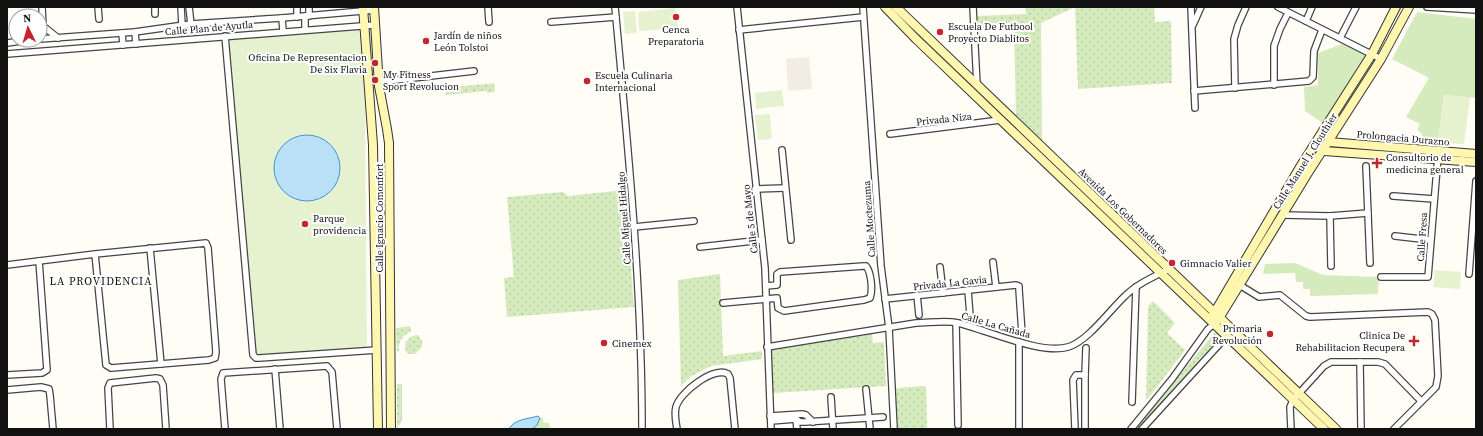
<svg xmlns="http://www.w3.org/2000/svg" width="1483" height="436" font-family="'Source Serif 4',serif">
<defs>
<pattern id="grass-dots" width="8" height="8" patternUnits="userSpaceOnUse"><rect width="8" height="8" fill="#d5ebbd"/><path d="M2 2h.1M6 6h.1" fill="none" stroke="#b6c8a1" stroke-width="1.8" stroke-linecap="round"/></pattern>
</defs>
<rect width="100%" height="100%" fill="#fffdf5"/>
<!-- grass -->
<g fill="url(#grass-dots)">
<path d="M1026,7H1154L1155,22L1171,21L1172,83L1078,89L1075,7L1041,23L1042,142L1016,117L1014,29L978,30V16L1026,14Z"/>
<path d="M494,83L495,92L487,93V91L446,95L445,88Z"/>
<path d="M625,190L634,307L507,317L504,278L514,277L507,197L563,192L568,196Z"/>
<path d="M720,274L723,356L762,351V359L711,366L690,377L681,386L678,280Z"/>
<path d="M1153,301L1175,323L1167,333L1185,350L1146,401L1148,306Z"/>
<path d="M410,326L411,331C402,336 398,341 399,351H397L396,328Z"/>
<path d="M1216,331L1221,336L1196,363L1198,366L1139,429H1135Z"/>
<path d="M872,334L873,343L884,342L886,386L773,393L771,350Z"/>
<path d="M418,335L422,341V347L415,354H408L405,349C404,342 410,335 418,335Z"/>
<path d="M397,384H402V421L397,428Z"/>
<path d="M926,386L927,429H898L896,388Z"/>
</g>
<!-- park -->
<g fill="#d5ebbd">
<path d="M1417,12L1476,19V98L1444,95L1438,143L1421,141L1422,134L1417,130L1420,124L1406,117L1429,78L1392,59Z"/>
<path d="M1342,44L1366,54L1367,58L1323,123L1305,111L1304,87L1318,85V53Z"/>
<path d="M1295,263L1323,275L1379,277L1378,294L1310,296V289H1303V282H1296L1295,273L1263,274L1265,264Z"/>
<path d="M541,418H543V422L546,423L548,422L551,429H532L533,427C537,426 539,423 539,419Z"/>
</g>
<!-- pitch -->
<g fill="#e6f2cf">
<path d="M675,8L678,27L676,28L641,31L639,30L638,12Z"/>
<path d="M635,11L637,33L625,34L623,12Z"/>
<path d="M359,28L365,98L367,349L254,355L229,40Z"/>
<path d="M782,90L784,106L756,109L755,93Z"/>
<path d="M1444,95L1470,97L1464,144L1438,143Z"/>
<path d="M770,114L772,139L758,140L755,115Z"/>
<path d="M1435,270L1461,272L1460,289L1433,287Z"/>
</g>
<!-- plaza -->
<path fill="#f1ede2" d="M809,57L812,89L788,91L786,59Z"/>
<!-- water -->
<g fill="#b9e0f7" stroke="#3f96cf">
<circle cx="307" cy="168" r="33"/>
<path d="M538,416L540,418L537,425L532,429H509C514,419 528,419 538,416Z"/>
</g>
<g fill="none" stroke-linecap="round" stroke-linejoin="round">
<defs>
<g id="street">
<path d="M42,7L43,26L58,38"/>
<path d="M98,7L99,19"/>
<path d="M155,7V14"/>
<path d="M181,7L182,25"/>
<path d="M189,7L191,24"/>
<path d="M297,7V17"/>
<path d="M309,7V16"/>
<path d="M488,7L489,22"/>
<path d="M615,7C628,147 642,288 642,429"/>
<path d="M737,7L765,268L771,429"/>
<path d="M863,7L881,266L889,328L894,429"/>
<path d="M973,7L977,85"/>
<path d="M1191,7L1195,108"/>
<path d="M1278,7L1381,59"/>
<path d="M1427,7L1476,10"/>
<path d="M305,16V30"/>
<path d="M282,18L283,31"/>
<path d="M1306,21L1312,7"/>
<path d="M551,22L616,17"/>
<path d="M1193,25L1201,7"/>
<path d="M739,30L863,17"/>
<path d="M135,32L136,44"/>
<path d="M122,33L123,45"/>
<path d="M225,36L253,355L256,358H259L377,350"/>
<path d="M1340,38L1356,7"/>
<path d="M40,39L135,32L191,24L282,18L374,10"/>
<path d="M7,43L29,40"/>
<path d="M7,54L374,25"/>
<path d="M379,82L474,71"/>
<path d="M1274,85V46L1280,29L1288,13"/>
<path d="M1235,88L1234,39L1238,25L1246,7"/>
<path d="M1194,91L1309,81L1313,77L1314,51L1322,30"/>
<path d="M890,134L1000,120"/>
<path d="M782,150L791,240"/>
<path d="M1366,166L1370,263"/>
<path d="M755,189L785,188"/>
<path d="M1393,196L1434,199"/>
<path d="M1283,215L1330,216L1368,213"/>
<path d="M1330,216L1331,266"/>
<path d="M634,227L694,221"/>
<path d="M1395,236L1430,240"/>
<path d="M700,247L762,240"/>
<path d="M150,248L161,364"/>
<path d="M993,262L996,287"/>
<path d="M7,265L95,254L206,243L208,248L216,352L215,358L209,360L111,368L106,365L95,254"/>
<path d="M940,267L943,293"/>
<path d="M1469,274L1476,181"/>
<path d="M1381,277H1428L1438,156"/>
<path d="M1238,284L1259,297L1280,295L1306,316L1310,317L1428,312L1432,314L1435,320L1438,376L1436,387L1394,429"/>
<path d="M968,290L970,316"/>
<path d="M917,295L919,315"/>
<path d="M885,299L1016,285L1019,286V289L1022,334"/>
<path d="M723,303L777,298L778,308L784,311L864,300L870,298C873,290 871,272 866,266H864L780,272L777,274V285L766,286"/>
<path d="M956,323L958,425"/>
<path d="M1019,342V429"/>
<path d="M767,347L916,323C929,323 945,320 958,323C987,330 1041,355 1068,347C1088,341 1109,311 1125,296C1137,284 1153,277 1169,269"/>
<path d="M1360,362L1361,429"/>
<path d="M275,369L280,429"/>
<path d="M7,375L42,373L47,370L39,261"/>
<path d="M1085,375V429"/>
<path d="M866,389L870,429"/>
<path d="M7,390L41,387L49,389L50,395L53,429"/>
<path d="M831,397L833,429"/>
<path d="M1132,402L1136,287"/>
<path d="M770,416L802,414L806,415L813,422"/>
<path d="M796,419L797,429"/>
<path d="M771,421L796,419L800,422H805L883,417"/>
<path d="M110,429L108,388L110,383L156,378L160,379L163,385L166,429"/>
<path d="M225,429L221,379L223,373L327,366L332,372L337,429"/>
<path d="M677,429C676,422 674,414 676,407C680,392 714,366 728,374L730,378L735,429"/>
<path d="M1075,429L1073,380L1076,375H1085L1086,348"/>
<path d="M1131,429L1172,379L1208,329L1214,324"/>
<path d="M1142,429L1226,337"/>
<path d="M1291,429L1290,407L1293,400L1324,366L1331,362H1378L1385,364L1421,401"/>
</g>
<g id="secondary">
<path d="M363,7L373,145L378,429"/>
<path d="M374,7L379,86L387,129L389,143L391,429"/>
<path d="M885,7L916,39L1324,429"/>
<path d="M896,7L1336,429"/>
<path d="M1329,142L1476,154"/>
<path d="M1324,151L1476,162"/>
<path d="M1213,315L1300,167L1372,54L1396,7"/>
<path d="M1218,320L1308,173L1381,59L1409,7"/>
</g>
</defs>
<!-- street casing -->
<use href="#street" stroke="#444" stroke-width="8"/>
<!-- secondary casing -->
<use href="#secondary" stroke="#333" stroke-width="10"/>
<!-- street -->
<use href="#street" stroke="#fff" stroke-width="5.5"/>
<!-- secondary -->
<use href="#secondary" stroke="#fff6b0" stroke-width="8"/>
</g>
<!-- markers -->
<g fill="#c4262e" stroke="#fff" stroke-width="1.5">
<circle cx="676" cy="17" r="4"/>
<circle cx="940" cy="32" r="4"/>
<circle cx="426" cy="41" r="4"/>
<circle cx="375" cy="63" r="4"/>
<circle cx="375" cy="80" r="4"/>
<circle cx="587" cy="81" r="4"/>
<path d="M1375 157h4v4h4v4h-4v4h-4v-4h-4v-4h4z"/>
<circle cx="305" cy="224" r="4"/>
<circle cx="1172" cy="263" r="4"/>
<circle cx="1270" cy="334" r="4"/>
<path d="M1412 335h4v4h4v4h-4v4h-4v-4h-4v-4h4z"/>
<circle cx="604" cy="343" r="4"/>
</g>
<g text-anchor="middle" dominant-baseline="central" stroke-width="4" stroke-linejoin="round" paint-order="stroke">
<!-- poi labels -->
<g font-size="10" fill="#111" stroke="#fff" text-anchor="start">
<text x="948" y="26">Escuela De Futbool<tspan x="948" dy="12">Proyecto Diablitos</tspan></text>
<text x="676" y="29" text-anchor="middle">Cenca<tspan x="676" dy="12">Preparatoria</tspan></text>
<text x="434" y="35">Jardín de niños<tspan x="434" dy="12">León Tolstoi</tspan></text>
<text x="367" y="57" text-anchor="end">Oficina De Representacion<tspan x="367" dy="12">De Six Flavia</tspan></text>
<text x="383" y="74">My Fitness<tspan x="383" dy="12">Sport Revolucion</tspan></text>
<text x="595" y="75">Escuela Culinaria<tspan x="595" dy="12">Internacional</tspan></text>
<text x="1386" y="157">Consultorio de<tspan x="1386" dy="12">medicina general</tspan></text>
<text x="313" y="218">Parque<tspan x="313" dy="12">providencia</tspan></text>
<text x="1180" y="263">Gimnacio Valier</text>
<text x="1262" y="328" text-anchor="end">Primaria<tspan x="1262" dy="12">Revolución</tspan></text>
<text x="1405" y="335" text-anchor="end">Clinica De<tspan x="1405" dy="12">Rehabilitacion Recupera</tspan></text>
<text x="612" y="343">Cinemex</text>
</g>
<!-- street labels -->
<g font-size="10" fill="#111" stroke="#fff">
<text transform="translate(209 28) rotate(-5)">Calle Plan de Ayutla</text>
<text transform="translate(944 119) rotate(-6)">Privada Niza</text>
<text transform="translate(1403 138) rotate(5)">Prolongacia Durazno</text>
<text transform="translate(1305 161) rotate(-58)">Calle Manuel J. Clouthier</text>
<text transform="translate(1123 211) rotate(44)">Avenida Los Gobernadores</text>
<text transform="translate(379 218) rotate(-90)">Calle Ignacio Comonfort</text>
<text transform="translate(624 218) rotate(-94)">Calle Miguel Hidalgo</text>
<text transform="translate(750 219) rotate(-97)">Calle 5 de Mayo</text>
<text transform="translate(869 219) rotate(-94)">Calle Moctezuma</text>
<text transform="translate(1422 237) rotate(-86)">Calle Fresa</text>
<text transform="translate(950 283) rotate(-6)">Privada La Gavia</text>
<text transform="translate(996 325) rotate(16)">Calle La Cañada</text>
</g>
<!-- neighbourhood labels -->
<g font-size="11" letter-spacing="1" fill="#111" stroke="#fff">
<text x="101" y="281">LA PROVIDENCIA</text>
</g>
</g>
<!-- border -->
<rect width="1483" height="436" fill="none" stroke="#111111" stroke-width="16"/>
<!-- north arrow -->
<g transform="translate(28 28) rotate(355)"><circle r="19" fill="#ffffff" stroke="#a0a0a0"/>
<path d="M0-3L7 15L0 10L-7 15Z" fill="#c4262e"/>
<text y="-6" font-size="11" font-weight="bold" text-anchor="middle" fill="#111111">N</text>
</g>
</svg>
